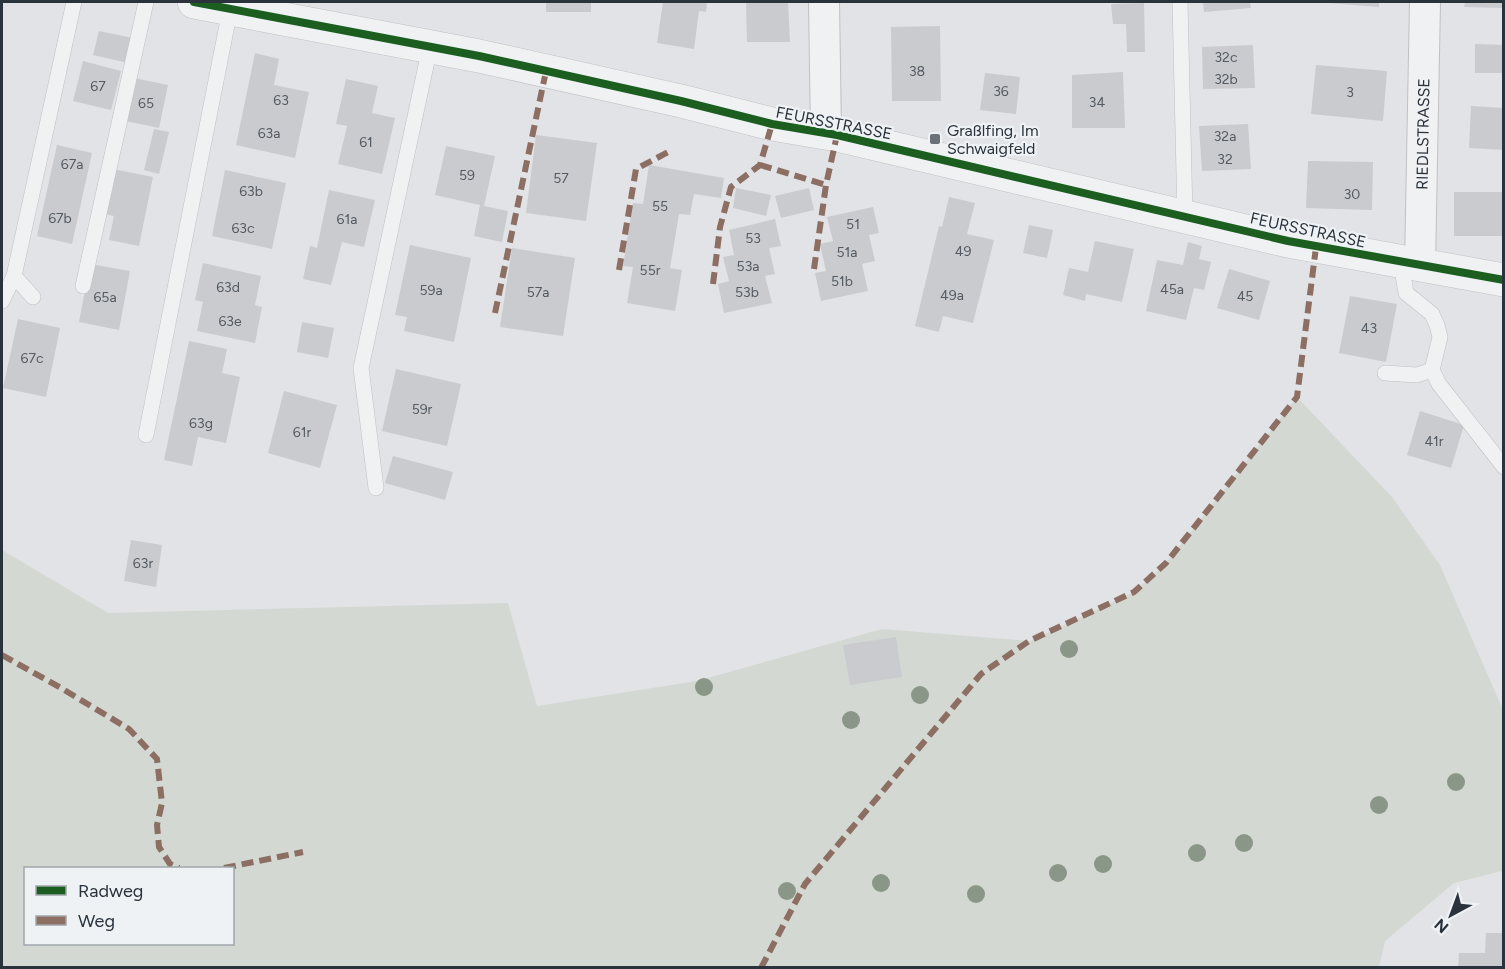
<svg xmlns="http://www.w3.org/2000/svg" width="1505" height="969" font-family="Figtree,sans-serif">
<rect width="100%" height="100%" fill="#e1e3e6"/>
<!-- green -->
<path fill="#d3d9d2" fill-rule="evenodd" d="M1297,397L1392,497L1440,565L1503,710V869L1502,871L1454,883L1385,941L1379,967L2,968V550L108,613L508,603L537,706L697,681L882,629L1030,641L1134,592L1166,563ZM26,868H232V944H26Z"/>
<!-- building -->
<g fill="#cacbce">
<rect x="546" y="2" width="45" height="10"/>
<path d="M663,2H707L706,12L699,11L694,49L657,43Z"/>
<path d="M746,2H788L790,42H747Z"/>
<path d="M1203,2H1250L1251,8L1204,12Z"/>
<path d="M1328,2H1379V7L1328,3Z"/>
<path d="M1465,2H1504V8L1464,7Z"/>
<path d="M1144,3L1145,52H1127L1126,24H1113L1111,4Z"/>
<path d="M940,26L941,101H892L891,27Z"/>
<path d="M99,31L133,38L128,63L93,55Z"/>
<path d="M1475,44L1504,45V73H1475Z"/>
<path d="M1253,45L1255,88L1203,89L1202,47Z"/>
<path d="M255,53L279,59L274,85L309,92L295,158L236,145Z"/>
<path d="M83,61L121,71L111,110L73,101Z"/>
<path d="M1316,65L1387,71L1383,121L1311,114Z"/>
<path d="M1123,72L1125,128H1072V75Z"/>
<path d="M985,73L1020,77L1016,114L980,110Z"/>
<path d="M134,78L168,85L159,128L121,120Z"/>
<path d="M346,79L378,86L372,113L395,118L382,174L338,164L347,126L336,124Z"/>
<path d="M1471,106L1504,108V150L1469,148Z"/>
<path d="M1248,124L1251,169L1202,171L1199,126Z"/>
<path d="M154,129L169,132L159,174L144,170Z"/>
<path d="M536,135L597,143L586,221L526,213Z"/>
<path d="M57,145L92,153L72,244L37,236Z"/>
<path d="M446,146L495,156L484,206L508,211L502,242L474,236L480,205L435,195Z"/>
<path d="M1308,161L1373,162L1372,210L1306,208Z"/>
<path d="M649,165L724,178L721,198L694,194L690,215L679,214L670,268L682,270L675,311L627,303L633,267L623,266L633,203L643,204Z"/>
<path d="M113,169L153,177L139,246L109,240L114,216L104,214Z"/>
<path d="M225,170L286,183L272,249L212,236Z"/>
<path d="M736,188L771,195L766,216L733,208Z"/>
<path d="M809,188L814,210L781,218L775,196Z"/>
<path d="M329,190L375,200L364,247L342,242L331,285L303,279L310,246L317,248Z"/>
<rect x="1454" y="192" width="50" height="44"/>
<path d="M949,197L975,203L967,234L994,240L973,323L943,316L939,332L915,326L939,226L942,227Z"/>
<path d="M873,207L879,233L869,235L875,261L862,264L868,291L821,301L815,273L826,271L820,244L833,241L827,217Z"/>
<path d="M775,219L781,246L769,248L775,274L765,276L772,303L724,313L718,284L729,281L723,257L734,255L729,230Z"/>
<path d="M1029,225L1053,230L1047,258L1023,253Z"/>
<path d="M1095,241L1134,249L1122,302L1086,294L1085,301L1063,295L1069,268L1088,272Z"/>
<path d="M1188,242L1202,246L1199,259L1211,262L1204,290L1194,288L1186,320L1146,311L1157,260L1183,265Z"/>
<path d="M410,245L471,258L454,342L404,331L407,317L395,315Z"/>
<path d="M512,248L575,258L563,336L500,327Z"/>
<path d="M203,263L261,276L255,305L262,307L255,343L197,331L203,302L195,300Z"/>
<path d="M90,264L130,271L119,330L79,322Z"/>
<path d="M1229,269L1270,281L1259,320L1217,308Z"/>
<path d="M1350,296L1397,304L1386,362L1339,353Z"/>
<path d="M18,319L60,328L46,397L3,388Z"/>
<path d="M302,322L334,328L328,358L297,352Z"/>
<path d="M189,341L227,349L222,373L240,377L226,443L198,437L192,466L164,460Z"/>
<path d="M396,369L461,384L447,446L382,431Z"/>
<path d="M284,391L337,405L320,468L268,453Z"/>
<path d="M1420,411L1464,425L1451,468L1407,455Z"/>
<path d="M393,456L453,472L445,500L385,483Z"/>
<path d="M131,540L162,545L156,587L124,581Z"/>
<path d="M896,637L902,677L850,685L843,645Z"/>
<path d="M1486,933H1504V968H1458L1459,953H1485Z"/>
</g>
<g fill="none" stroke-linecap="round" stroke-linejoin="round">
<defs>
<g id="service">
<path d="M1180,2L1185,217"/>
<path d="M1401,263L1406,293L1432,314L1437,325L1440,337L1432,370L1439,384L1504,467"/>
<path d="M83,286L146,2"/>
<path d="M33,297L14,276L74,2"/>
<path d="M2,301L14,276"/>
<path d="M1385,373L1417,375L1432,370"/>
<path d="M146,435L230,10"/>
<path d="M376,488L361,368L430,47"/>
</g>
<g id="minor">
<path d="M824,2L826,133"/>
<path id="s1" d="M1420,266L1425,2"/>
</g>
<path id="tertiary" d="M194,2L479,56L681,101L772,124L837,135L1288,241L1504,280"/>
</defs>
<!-- service casing -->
<use href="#service" stroke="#bfc1c4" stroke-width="16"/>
<!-- minor casing -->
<use href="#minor" stroke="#bfc1c4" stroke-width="32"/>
<!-- tertiary casing -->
<use href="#tertiary" stroke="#bfc1c4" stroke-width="34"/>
<!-- service -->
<use href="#service" stroke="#f0f1f3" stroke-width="15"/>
<!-- minor -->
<use href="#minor" stroke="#f0f1f3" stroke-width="30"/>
<!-- tertiary -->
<use href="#tertiary" stroke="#f0f1f3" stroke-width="33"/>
<!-- quiet -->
<g stroke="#8d6e63" stroke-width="6" stroke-dasharray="12 6" stroke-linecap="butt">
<path d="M760,165L826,185"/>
<path d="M814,269L826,185L837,135"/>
<path d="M619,270L636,169L672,150"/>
<path d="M713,284L720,227L731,187L760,165L772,124"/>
<path d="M495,313L546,71"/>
<path d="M2,655L61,688L129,729L157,759L162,803L157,825L159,847L170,864L179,868"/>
<path d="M224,868L303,852"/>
<path d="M761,968L805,884L981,674L1029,641L1134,592L1166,563L1297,397L1316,247"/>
</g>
<defs>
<path id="cycleway" d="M194,2L479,56L681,101L772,124L837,135L1288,241L1504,280"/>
</defs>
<!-- cycleway casing -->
<use href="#cycleway" stroke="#eff2f5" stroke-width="11"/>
<!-- cycleway -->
<use href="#cycleway" stroke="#1b5e20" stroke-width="8"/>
</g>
<!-- trees -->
<g fill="#8a9687">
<circle cx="1069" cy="649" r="9"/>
<circle cx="704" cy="687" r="9"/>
<circle cx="920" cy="695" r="9"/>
<circle cx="851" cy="720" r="9"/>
<circle cx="1456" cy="782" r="9"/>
<circle cx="1379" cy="805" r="9"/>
<circle cx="1244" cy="843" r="9"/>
<circle cx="1197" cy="853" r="9"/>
<circle cx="1103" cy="864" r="9"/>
<circle cx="1058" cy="873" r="9"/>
<circle cx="881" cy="883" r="9"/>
<circle cx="787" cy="891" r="9"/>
<circle cx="976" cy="894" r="9"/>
</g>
<!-- markers -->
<rect fill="#6a7178" stroke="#eff2f5" stroke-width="2" x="929" y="133" width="12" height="12" rx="3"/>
<g text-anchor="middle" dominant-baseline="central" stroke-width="4.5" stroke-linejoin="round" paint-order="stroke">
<!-- number labels -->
<g font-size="14" fill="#535a61">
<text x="1226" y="57">32c</text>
<text x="917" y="71">38</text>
<text x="1226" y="79">32b</text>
<text x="98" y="86">67</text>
<text x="1001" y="91">36</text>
<text x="1350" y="92">3</text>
<text x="281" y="100">63</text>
<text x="1097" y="102">34</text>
<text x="146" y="103">65</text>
<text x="269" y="133">63a</text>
<text x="1225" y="136">32a</text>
<text x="366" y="142">61</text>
<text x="1225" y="159">32</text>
<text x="72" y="164">67a</text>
<text x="467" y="175">59</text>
<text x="561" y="178">57</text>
<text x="251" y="191">63b</text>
<text x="1352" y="194">30</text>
<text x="660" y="206">55</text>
<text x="60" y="218">67b</text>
<text x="347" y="219">61a</text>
<text x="853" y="224">51</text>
<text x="243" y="228">63c</text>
<text x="753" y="238">53</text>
<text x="963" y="251">49</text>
<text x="847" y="252">51a</text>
<text x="748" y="266">53a</text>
<text x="650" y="270">55r</text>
<text x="842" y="281">51b</text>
<text x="228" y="287">63d</text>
<text x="1172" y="289">45a</text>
<text x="431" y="290">59a</text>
<text x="538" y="292">57a</text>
<text x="747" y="292">53b</text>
<text x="952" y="295">49a</text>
<text x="1245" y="296">45</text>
<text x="105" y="297">65a</text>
<text x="230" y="321">63e</text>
<text x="1369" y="328">43</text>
<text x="32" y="358">67c</text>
<text x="422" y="409">59r</text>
<text x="201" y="423">63g</text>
<text x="302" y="432">61r</text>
<text x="1434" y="441">41r</text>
<text x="143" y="563">63r</text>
</g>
<!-- street labels -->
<g font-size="16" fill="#2a333c" stroke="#eff2f5">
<text transform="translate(834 123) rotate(11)">FEURSSTRASSE</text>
<text stroke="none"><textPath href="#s1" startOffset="132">RIEDLSTRASSE</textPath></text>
<text transform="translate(1308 230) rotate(12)">FEURSSTRASSE</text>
</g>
<!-- poi labels -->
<g font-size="16" fill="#2a333c" stroke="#eff2f5" text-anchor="start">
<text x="947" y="130">Graßlfing, Im<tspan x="947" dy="18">Schwaigfeld</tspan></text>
</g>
</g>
<!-- border -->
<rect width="1505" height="969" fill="none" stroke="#2a333c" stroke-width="6"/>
<!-- legend -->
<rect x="24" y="867" width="210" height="78" fill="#eff2f5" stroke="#a0a6ab" stroke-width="1.5"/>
<rect x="36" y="886" width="30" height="9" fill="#1b5e20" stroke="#a0a6ab" stroke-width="1.5"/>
<text x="78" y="897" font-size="18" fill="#2a333c">Radweg</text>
<rect x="36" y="916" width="30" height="9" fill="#8d6e63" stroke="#a0a6ab" stroke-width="1.5"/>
<text x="78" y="927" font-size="18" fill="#2a333c">Weg</text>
<!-- north arrow -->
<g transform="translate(1451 915) rotate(221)" stroke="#eff2f5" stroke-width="4.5" paint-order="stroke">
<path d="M0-4.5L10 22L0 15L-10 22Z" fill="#2a333c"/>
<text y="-9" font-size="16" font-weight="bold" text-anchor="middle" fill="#2a333c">N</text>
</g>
</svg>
